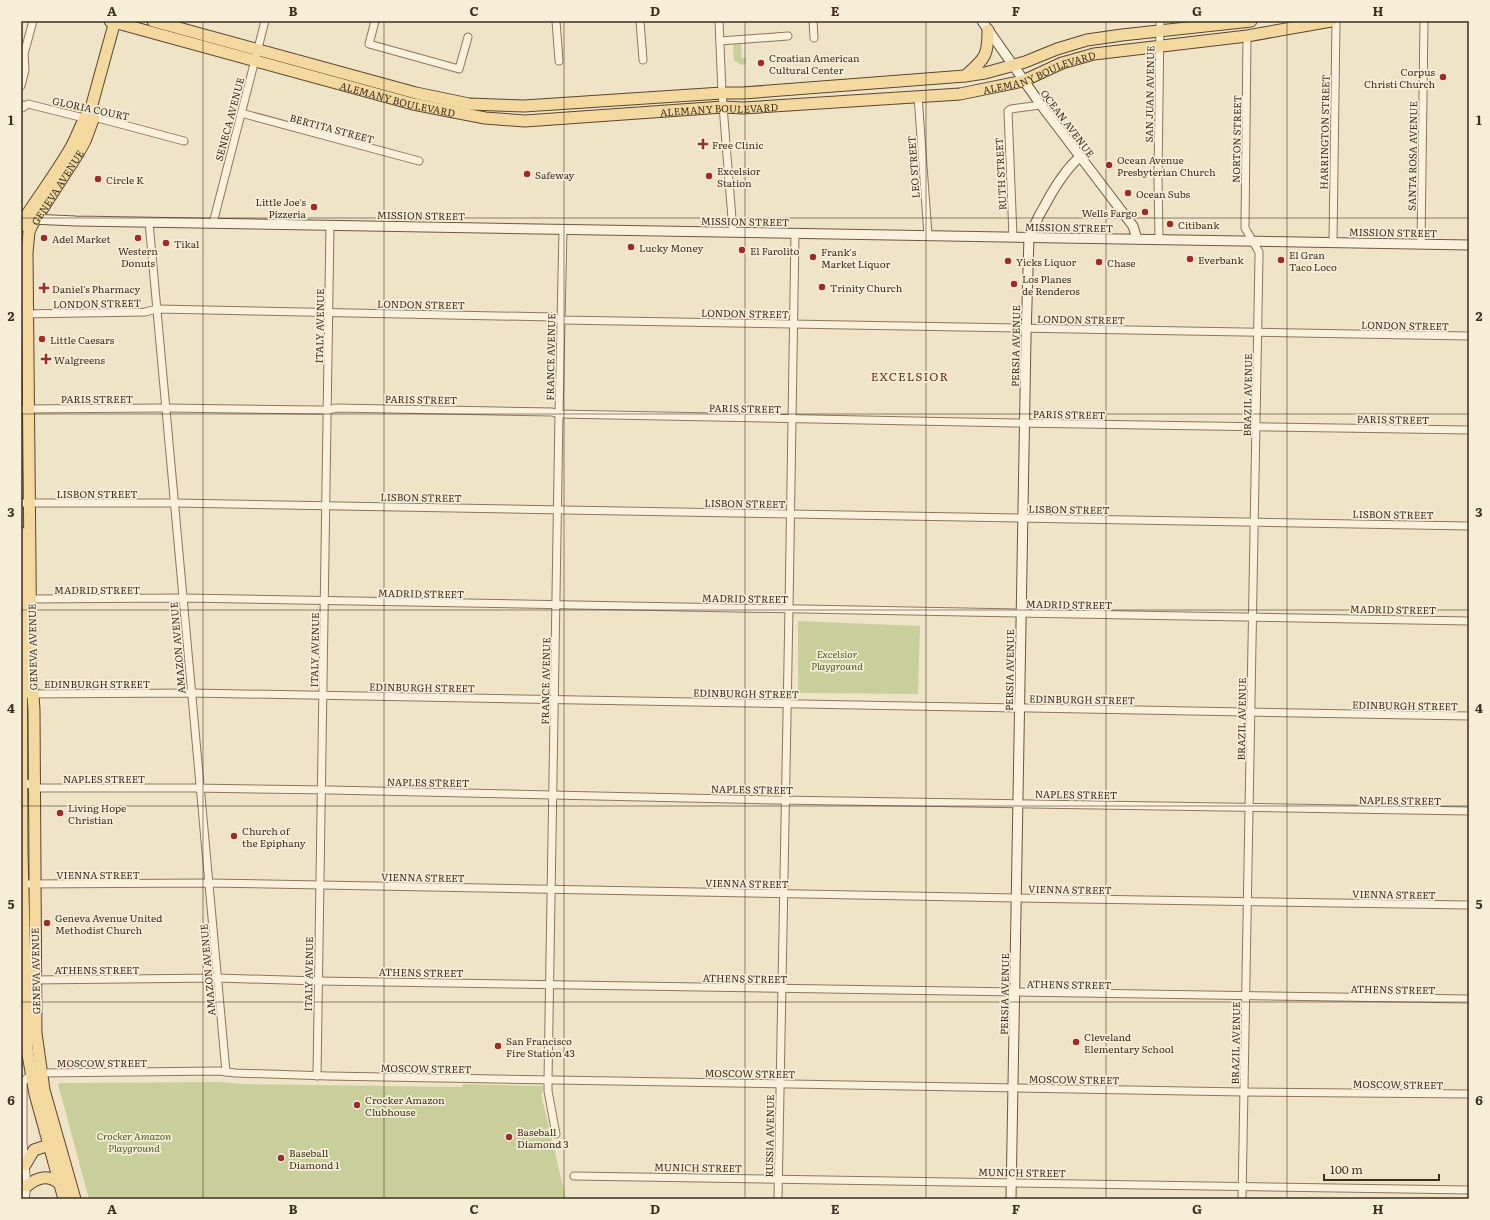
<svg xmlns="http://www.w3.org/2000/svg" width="1490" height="1220" font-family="Literata,serif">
<rect width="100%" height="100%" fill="#f0e4c8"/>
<!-- green -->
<g fill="#c9cf9b">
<path d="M741,44L742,58H746V64L743,65L734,61L733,45Z"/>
<path d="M798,621L920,626L918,694L798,693Z"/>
<path d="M221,1082L243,1084L462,1087L463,1084L543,1086L542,1094H541L566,1199H89L58,1084L61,1083Z"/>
</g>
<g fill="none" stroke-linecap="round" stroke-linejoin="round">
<defs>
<g id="street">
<path d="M375,21L369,44L459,69L468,37"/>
<path d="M556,21L559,61"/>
<path d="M640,21L643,60"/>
<path d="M719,21L722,93L733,231"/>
<path d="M813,21L814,38"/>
<path d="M720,41L788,36"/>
<path d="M21,86L25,70L24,54L33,21"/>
<path d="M918,96L928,235"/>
<path d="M21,104L22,108L28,104L84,118L94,117L184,141"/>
<path d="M241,113L419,161"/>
<path d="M149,222L226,1072"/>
<path d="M213,223L265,21"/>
<path d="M1013,237L1008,111L1011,109L1041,105"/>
<path d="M1159,239L1158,178L1160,21"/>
<path d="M1333,242L1336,21"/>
<path d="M1421,244L1424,21"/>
<path d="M21,314L145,312L157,309L552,317L561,320L1469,336"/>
<path d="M21,409L166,408L319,410H328L336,408L552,412L559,414L1016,423L1469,430"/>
<path d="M21,503H174L1469,526"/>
<path d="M27,599L183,598L1469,621"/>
<path d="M22,694L192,693L1469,716"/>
<path d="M21,780L35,788H193L330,790L776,800L1469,811"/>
<path d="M24,884L209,883L1016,898L1469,905"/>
<path d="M31,980L218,978L318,981L1469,999"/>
<path d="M317,1076L330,225"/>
<path d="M556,1134L548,1091V1080L559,414L563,229"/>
<path d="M574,1176L1469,1190"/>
<path d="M25,1199L27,1186L23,1142V1082L31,1074L41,1073L219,1071L235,1073L328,1076L1244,1092L1469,1094"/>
<path d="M778,1199L789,608L795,233"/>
<path d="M1242,1199L1259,256V252L1245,228L1247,36"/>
</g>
<g id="secondary">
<path d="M982,21L1041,105L1133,226L1137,239"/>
<path d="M30,219L76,221L1469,245"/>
<path d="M1011,1199L1026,337L1029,237C1039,214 1061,172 1080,157"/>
</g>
<g id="primary">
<path id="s1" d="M110,21L413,104L485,118L525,121L723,107L743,108L960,94L1023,81L1062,63L1094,54L1247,36L1331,21"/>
<path d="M153,21L416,93L469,104L524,106L722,93H743L965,76L985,73L1025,62L1057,49L1087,40L1122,35L1251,21"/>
<path d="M965,76C985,58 988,57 988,30"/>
<path d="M21,226L24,219C39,196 56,173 70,149C78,136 81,121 91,108L115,21"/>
<path d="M21,533L22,853L27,1049L35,1094L64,1199"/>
<path d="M25,1165L34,1150L49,1145"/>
<path d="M27,1186C37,1177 49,1174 60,1184"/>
<path id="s2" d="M75,1199L44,1090L36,1033L34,710L31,666L27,253L29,232L32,225L79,152L85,141L94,117L91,108"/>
</g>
</defs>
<!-- street casing -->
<use href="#street" stroke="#8d765c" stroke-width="9"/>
<!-- secondary casing -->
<use href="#secondary" stroke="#6f573f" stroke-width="11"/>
<!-- primary casing -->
<use href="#primary" stroke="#5b4430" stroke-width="13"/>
<!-- street -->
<use href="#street" stroke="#faf1dc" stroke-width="7"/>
<!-- secondary -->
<use href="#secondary" stroke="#faf1dc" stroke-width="9"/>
<!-- primary -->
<use href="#primary" stroke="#f3d9a0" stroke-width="11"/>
</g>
<!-- grid -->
<path fill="none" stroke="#3d2e20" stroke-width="1" stroke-opacity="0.55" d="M203,21V1199M384,21V1199M564,21V1199M745,21V1199M926,21V1199M1106,21V1199M1287,21V1199M21,218H1469M21,414H1469M21,610H1469M21,806H1469M21,1002H1469"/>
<!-- markers -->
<g fill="#9e2a2b" stroke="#f7eed8" stroke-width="1.5">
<circle cx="761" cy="63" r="4"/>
<circle cx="1443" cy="77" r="4"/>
<path d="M701 138h4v4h4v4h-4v4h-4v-4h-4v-4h4z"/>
<circle cx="1109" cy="165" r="4"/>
<circle cx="527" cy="174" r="4"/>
<circle cx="709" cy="176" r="4"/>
<circle cx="98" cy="179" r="4"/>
<circle cx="1128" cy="193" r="4"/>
<circle cx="314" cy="207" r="4"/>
<circle cx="1145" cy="212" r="4"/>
<circle cx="1170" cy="224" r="4"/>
<circle cx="44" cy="238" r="4"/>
<circle cx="138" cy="238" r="4"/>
<circle cx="166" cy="243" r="4"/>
<circle cx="631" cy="247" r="4"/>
<circle cx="742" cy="250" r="4"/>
<circle cx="813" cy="257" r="4"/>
<circle cx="1190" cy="259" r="4"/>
<circle cx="1281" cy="260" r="4"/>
<circle cx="1008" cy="261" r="4"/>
<circle cx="1099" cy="262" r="4"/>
<circle cx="1014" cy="284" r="4"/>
<circle cx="822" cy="287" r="4"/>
<path d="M42 282h4v4h4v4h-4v4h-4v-4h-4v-4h4z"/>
<circle cx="42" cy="339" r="4"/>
<path d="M44 353h4v4h4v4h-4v4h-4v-4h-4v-4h4z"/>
<circle cx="60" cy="813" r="4"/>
<circle cx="234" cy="836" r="4"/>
<circle cx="47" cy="923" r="4"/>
<circle cx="1076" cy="1042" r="4"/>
<circle cx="498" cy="1046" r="4"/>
<circle cx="357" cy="1105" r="4"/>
<circle cx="509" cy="1137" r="4"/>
<circle cx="281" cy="1158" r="4"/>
</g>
<g text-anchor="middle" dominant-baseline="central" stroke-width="3.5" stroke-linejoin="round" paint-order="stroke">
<!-- poi labels -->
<g font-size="10" fill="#3d2e20" stroke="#f7eed8" text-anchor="start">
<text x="769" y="57">Croatian American<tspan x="769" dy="12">Cultural Center</tspan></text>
<text x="1435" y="71" text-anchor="end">Corpus<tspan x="1435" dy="12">Christi Church</tspan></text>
<text x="712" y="144">Free Clinic</text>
<text x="1117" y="159">Ocean Avenue<tspan x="1117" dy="12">Presbyterian Church</tspan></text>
<text x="717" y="170">Excelsior<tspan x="717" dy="12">Station</tspan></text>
<text x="535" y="174">Safeway</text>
<text x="106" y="179">Circle K</text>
<text x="1136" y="193">Ocean Subs</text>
<text x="306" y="201" text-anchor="end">Little Joe's<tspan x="306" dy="12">Pizzeria</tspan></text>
<text x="1137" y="212" text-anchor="end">Wells Fargo</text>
<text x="1178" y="224">Citibank</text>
<text x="52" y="238">Adel Market</text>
<text x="174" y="243">Tikal</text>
<text x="639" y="247">Lucky Money</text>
<text x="138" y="250" text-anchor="middle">Western<tspan x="138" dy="12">Donuts</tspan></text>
<text x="750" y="250">El Farolito</text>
<text x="821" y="251">Frank's<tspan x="821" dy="12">Market Liquor</tspan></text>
<text x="1289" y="254">El Gran<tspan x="1289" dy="12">Taco Loco</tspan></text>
<text x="1198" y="259">Everbank</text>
<text x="1016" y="261">Yicks Liquor</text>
<text x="1107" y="262">Chase</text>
<text x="1022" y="278">Los Planes<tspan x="1022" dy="12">de Renderos</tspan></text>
<text x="830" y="287">Trinity Church</text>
<text x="52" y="288">Daniel's Pharmacy</text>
<text x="50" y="339">Little Caesars</text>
<text x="54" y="359">Walgreens</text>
<text x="68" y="807">Living Hope<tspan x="68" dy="12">Christian</tspan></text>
<text x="242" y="830">Church of<tspan x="242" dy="12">the Epiphany</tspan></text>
<text x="55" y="917">Geneva Avenue United<tspan x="55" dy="12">Methodist Church</tspan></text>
<text x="1084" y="1036">Cleveland<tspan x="1084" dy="12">Elementary School</tspan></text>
<text x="506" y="1040">San Francisco<tspan x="506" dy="12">Fire Station 43</tspan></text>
<text x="365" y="1099">Crocker Amazon<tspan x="365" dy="12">Clubhouse</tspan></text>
<text x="517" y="1131">Baseball<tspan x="517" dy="12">Diamond 3</tspan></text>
<text x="289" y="1152">Baseball<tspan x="289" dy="12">Diamond 1</tspan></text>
</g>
<!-- street labels -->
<g font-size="10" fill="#3d2e20" stroke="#f7eed8">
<text stroke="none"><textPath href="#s1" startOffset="946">ALEMANY BOULEVARD</textPath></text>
<text transform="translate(1149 94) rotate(-89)">SAN JUAN AVENUE</text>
<text stroke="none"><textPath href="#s1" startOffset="298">ALEMANY BOULEVARD</textPath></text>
<text transform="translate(91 108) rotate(12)">GLORIA COURT</text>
<text stroke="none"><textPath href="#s1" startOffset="622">ALEMANY BOULEVARD</textPath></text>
<text transform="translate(229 119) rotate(-75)">SENECA AVENUE</text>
<text transform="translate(1068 123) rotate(53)">OCEAN AVENUE</text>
<text transform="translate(332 128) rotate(15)">BERTITA STREET</text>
<text transform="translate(1324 132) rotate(-89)">HARRINGTON STREET</text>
<text transform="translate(1236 139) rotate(-89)">NORTON STREET</text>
<text transform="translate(1412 156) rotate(-89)">SANTA ROSA AVENUE</text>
<text transform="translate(913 167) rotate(-94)">LEO STREET</text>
<text transform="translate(1000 174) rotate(-93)">RUTH STREET</text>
<text stroke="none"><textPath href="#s2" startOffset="1025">GENEVA AVENUE</textPath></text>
<text transform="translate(421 215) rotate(1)">MISSION STREET</text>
<text transform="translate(745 221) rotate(1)">MISSION STREET</text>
<text transform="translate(1069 227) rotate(1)">MISSION STREET</text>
<text transform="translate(1393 232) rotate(1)">MISSION STREET</text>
<text transform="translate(97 303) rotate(-1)">LONDON STREET</text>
<text transform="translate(421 304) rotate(1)">LONDON STREET</text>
<text transform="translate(745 313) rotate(1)">LONDON STREET</text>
<text transform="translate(1081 319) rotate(1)">LONDON STREET</text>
<text transform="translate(1405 325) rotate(1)">LONDON STREET</text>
<text transform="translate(319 326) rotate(-89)">ITALY AVENUE</text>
<text transform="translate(1015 346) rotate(-89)">PERSIA AVENUE</text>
<text transform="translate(550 357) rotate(-89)">FRANCE AVENUE</text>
<text transform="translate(1247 395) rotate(-89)">BRAZIL AVENUE</text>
<text x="97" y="398">PARIS STREET</text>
<text transform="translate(421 399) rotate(1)">PARIS STREET</text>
<text transform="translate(745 408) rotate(1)">PARIS STREET</text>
<text transform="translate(1069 414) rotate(1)">PARIS STREET</text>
<text transform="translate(1393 419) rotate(1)">PARIS STREET</text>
<text x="97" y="493">LISBON STREET</text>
<text transform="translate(421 497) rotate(1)">LISBON STREET</text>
<text transform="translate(745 503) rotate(1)">LISBON STREET</text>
<text transform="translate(1069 509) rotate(1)">LISBON STREET</text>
<text transform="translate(1393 514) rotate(1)">LISBON STREET</text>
<text x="97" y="589">MADRID STREET</text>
<text transform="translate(421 593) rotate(1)">MADRID STREET</text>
<text transform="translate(745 598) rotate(1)">MADRID STREET</text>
<text transform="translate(1069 604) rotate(1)">MADRID STREET</text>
<text transform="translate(1393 609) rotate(1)">MADRID STREET</text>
<text transform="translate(32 647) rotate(-91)">GENEVA AVENUE</text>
<text transform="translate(177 648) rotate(-95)">AMAZON AVENUE</text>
<text transform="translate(314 650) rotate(-89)">ITALY AVENUE</text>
<text transform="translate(1009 670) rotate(-89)">PERSIA AVENUE</text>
<text transform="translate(545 681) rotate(-89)">FRANCE AVENUE</text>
<text x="97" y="683">EDINBURGH STREET</text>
<text transform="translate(422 687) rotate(1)">EDINBURGH STREET</text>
<text transform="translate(746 693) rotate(1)">EDINBURGH STREET</text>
<text transform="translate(1082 699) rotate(1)">EDINBURGH STREET</text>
<text transform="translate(1405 705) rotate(1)">EDINBURGH STREET</text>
<text transform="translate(1241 719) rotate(-89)">BRAZIL AVENUE</text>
<text x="104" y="778">NAPLES STREET</text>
<text transform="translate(428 782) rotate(1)">NAPLES STREET</text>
<text transform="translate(752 789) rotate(1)">NAPLES STREET</text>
<text transform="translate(1076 794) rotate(1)">NAPLES STREET</text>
<text transform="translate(1400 800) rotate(1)">NAPLES STREET</text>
<text x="98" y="874">VIENNA STREET</text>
<text transform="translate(423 877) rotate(1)">VIENNA STREET</text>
<text transform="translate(747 883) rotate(1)">VIENNA STREET</text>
<text transform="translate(1070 889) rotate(1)">VIENNA STREET</text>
<text transform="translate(1394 894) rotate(1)">VIENNA STREET</text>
<text x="97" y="969">ATHENS STREET</text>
<text transform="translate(207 970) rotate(-95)">AMAZON AVENUE</text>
<text transform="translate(35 971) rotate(-91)">GENEVA AVENUE</text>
<text transform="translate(421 972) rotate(1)">ATHENS STREET</text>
<text transform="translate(308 974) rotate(-89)">ITALY AVENUE</text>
<text transform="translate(745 978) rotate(1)">ATHENS STREET</text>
<text transform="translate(1069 984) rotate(1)">ATHENS STREET</text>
<text transform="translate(1393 989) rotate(1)">ATHENS STREET</text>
<text transform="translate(1004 994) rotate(-89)">PERSIA AVENUE</text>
<text transform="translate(1235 1043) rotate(-89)">BRAZIL AVENUE</text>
<text x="102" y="1062">MOSCOW STREET</text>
<text transform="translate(426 1068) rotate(1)">MOSCOW STREET</text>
<text transform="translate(750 1073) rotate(1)">MOSCOW STREET</text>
<text transform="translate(1074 1079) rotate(1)">MOSCOW STREET</text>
<text transform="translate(1398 1084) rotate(1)">MOSCOW STREET</text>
<text transform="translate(769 1136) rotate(-89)">RUSSIA AVENUE</text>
<text transform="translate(698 1167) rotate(1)">MUNICH STREET</text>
<text transform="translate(1022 1172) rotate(1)">MUNICH STREET</text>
</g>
<!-- park labels -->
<g font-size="10" font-style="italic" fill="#4d5a26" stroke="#f7eed8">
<text x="837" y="653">Excelsior<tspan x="837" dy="12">Playground</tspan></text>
<text x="134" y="1135">Crocker Amazon<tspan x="134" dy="12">Playground</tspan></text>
</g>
<!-- quarter labels -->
<g font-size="12" letter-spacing="1" fill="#6b2e1e" stroke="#f7eed8">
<text x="910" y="376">EXCELSIOR</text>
</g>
</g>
<!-- border -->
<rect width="1490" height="1220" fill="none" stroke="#f7eed8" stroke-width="44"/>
<!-- scale -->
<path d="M1324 1174v6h115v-6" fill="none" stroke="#3d2e20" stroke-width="2"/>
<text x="1330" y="1174" font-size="12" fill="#3d2e20" stroke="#f7eed8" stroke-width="3" paint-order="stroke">100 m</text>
<rect x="22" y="22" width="1446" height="1176" fill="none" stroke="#3d2e20" stroke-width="1.5"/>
<g font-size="13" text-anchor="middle" font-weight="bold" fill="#3d2e20">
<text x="112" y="16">A</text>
<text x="293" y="16">B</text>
<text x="474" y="16">C</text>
<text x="655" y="16">D</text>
<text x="835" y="16">E</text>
<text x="1016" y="16">F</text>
<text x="1197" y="16">G</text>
<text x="1378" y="16">H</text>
<text x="11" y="125">1</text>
<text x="1479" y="125">1</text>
<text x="11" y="321">2</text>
<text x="1479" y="321">2</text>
<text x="11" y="517">3</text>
<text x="1479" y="517">3</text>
<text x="11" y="713">4</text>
<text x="1479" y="713">4</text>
<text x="11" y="909">5</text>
<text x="1479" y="909">5</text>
<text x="11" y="1105">6</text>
<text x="1479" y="1105">6</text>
<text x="112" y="1214">A</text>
<text x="293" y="1214">B</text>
<text x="474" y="1214">C</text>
<text x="655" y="1214">D</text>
<text x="835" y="1214">E</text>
<text x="1016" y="1214">F</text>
<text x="1197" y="1214">G</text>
<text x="1378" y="1214">H</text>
</g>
</svg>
